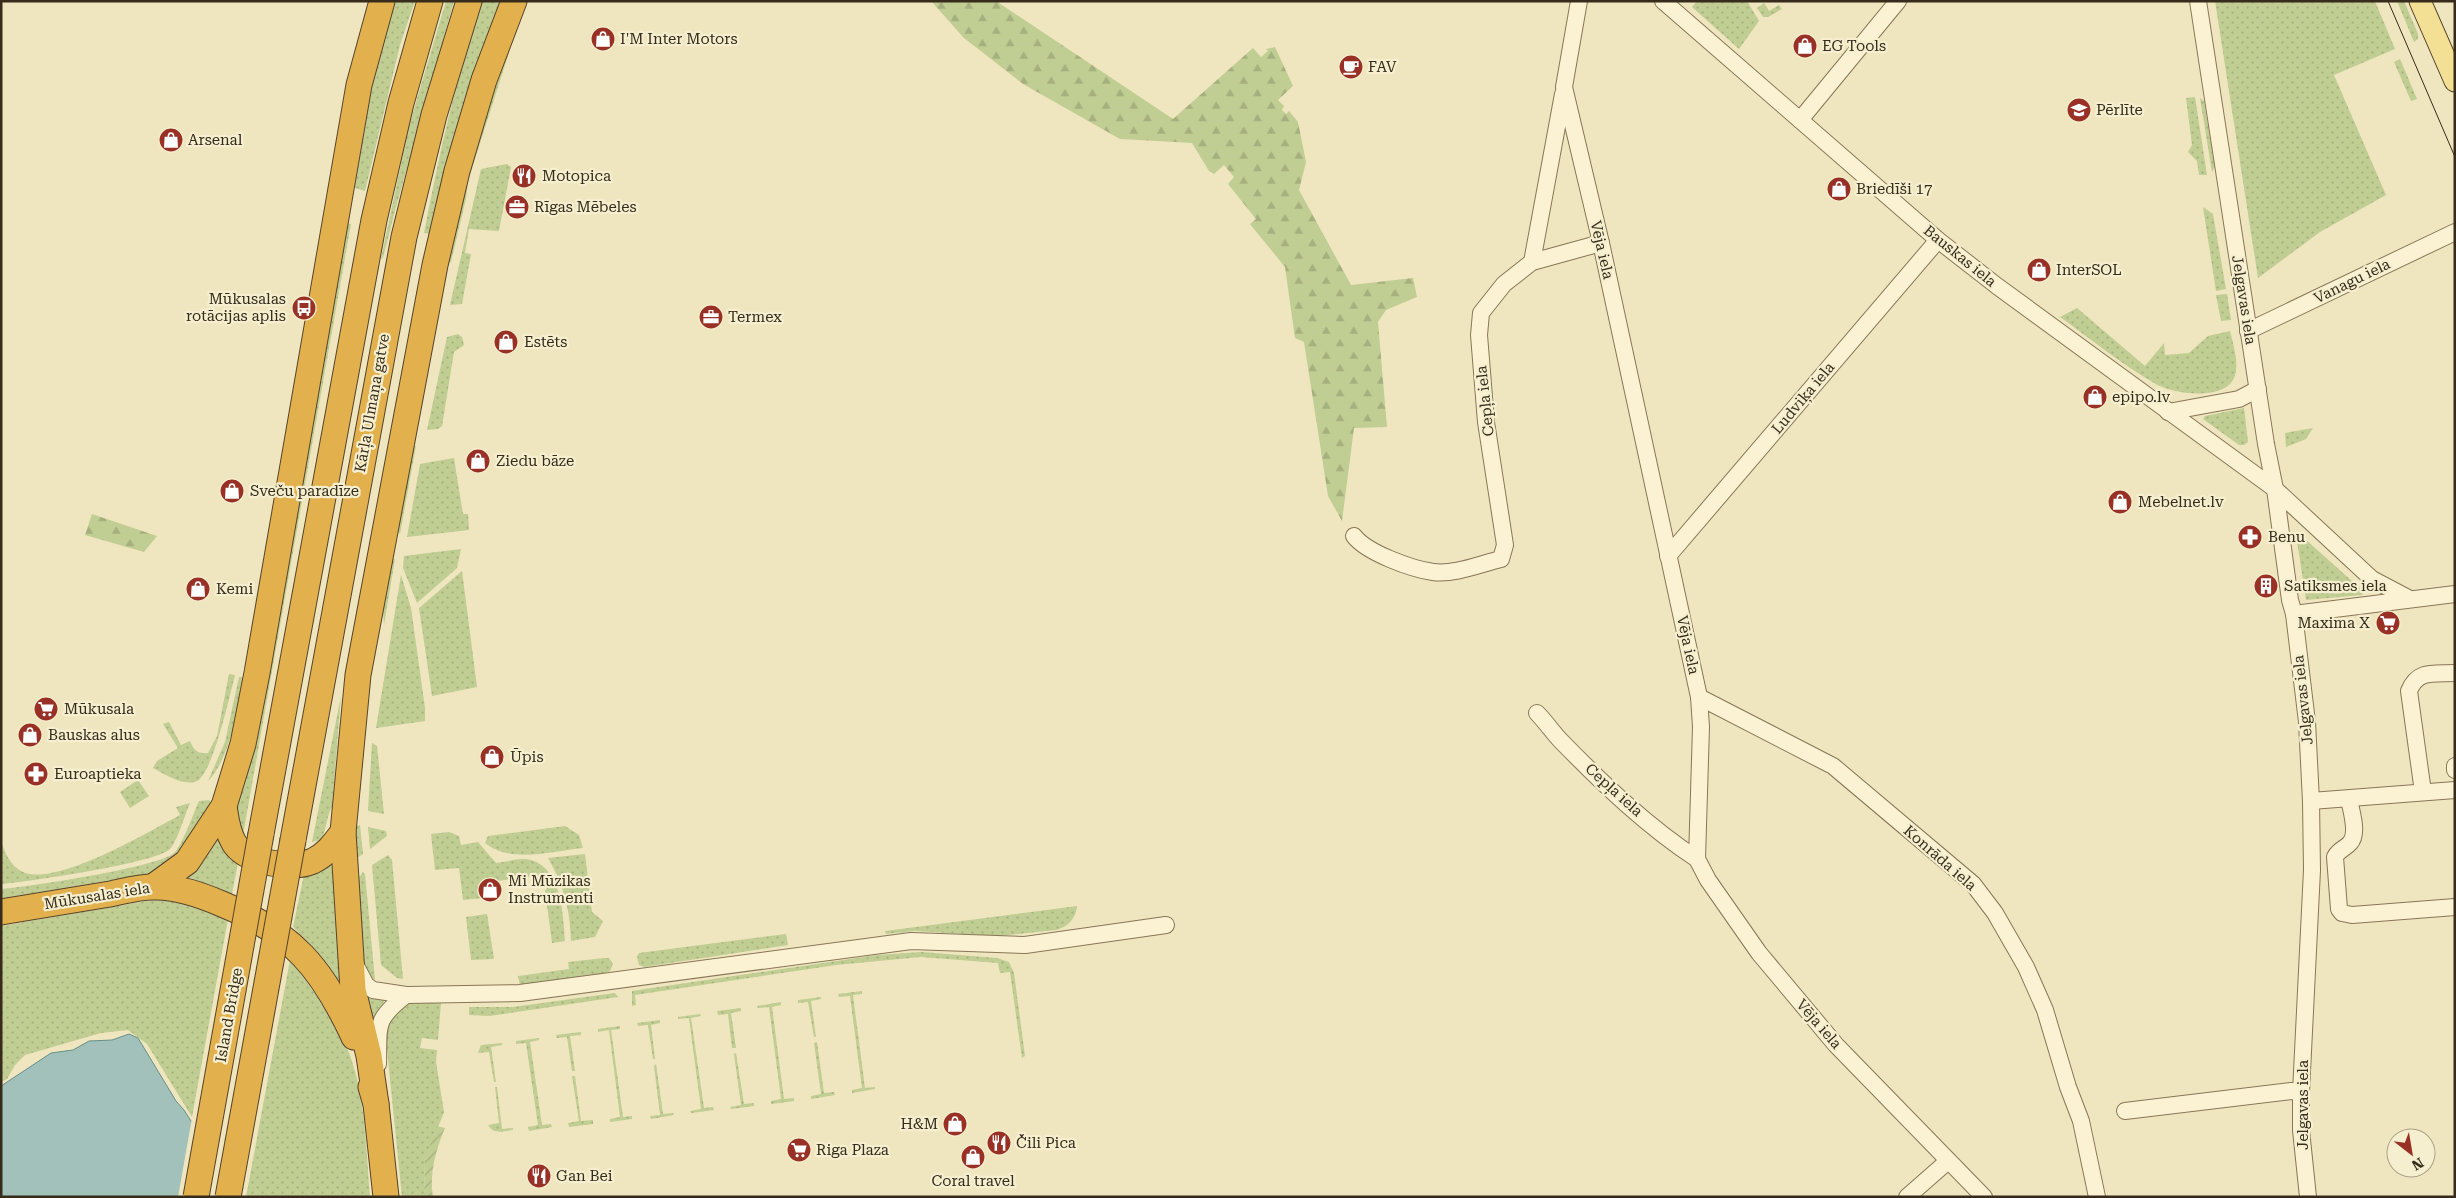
<svg xmlns="http://www.w3.org/2000/svg" width="2456" height="1198" font-family="'Roboto Serif',serif">
<defs>
<pattern id="grass-dots" width="8" height="8" patternUnits="userSpaceOnUse" patternTransform="scale(1.25)"><rect width="8" height="8" fill="#c0cd93"/><path d="M2 2h.1M6 6h.1" fill="none" stroke="#a6b07e" stroke-width="1.8" stroke-linecap="round"/></pattern>
<pattern id="forest-firs" width="22" height="20" patternUnits="userSpaceOnUse" patternTransform="scale(1.25)"><rect width="22" height="20" fill="#c0cd93"/><path d="M5 1l3.5 6h-7zM16 11l3.5 6h-7z" fill="#a6b07e"/></pattern>
<pattern id="garden-furrows" width="10" height="10" patternUnits="userSpaceOnUse" patternTransform="scale(1.25)"><rect width="10" height="10" fill="#c0cd93"/><path d="M-1 1l2-2M0 10L10 0M9 11l2-2" fill="none" stroke="#a6b07e"/></pattern>
</defs>
<rect width="100%" height="100%" fill="#efe6bf"/>
<!-- grass -->
<g fill="url(#grass-dots)">
<path d="M392,1H415L400,45L365,191L352,187L365,108Z"/>
<path d="M446,1H454L396,207L383,258L381,259L409,126Z"/>
<path d="M482,1H505L432,234L424,233C439,155 456,77 482,1Z"/>
<path d="M1697,1H1747L1759,21L1739,49L1692,7Z"/>
<path d="M2215,1H2375L2395,49L2334,75L2386,195L2320,232L2258,278Z"/>
<path d="M2397,1H2404L2418,34V39L2414,42Z"/>
<path d="M1764,3L1769,11L1779,5L1782,9L1768,17H1763L1757,8Z"/>
<path d="M513,40L468,181L466,199L451,262L447,264L479,132Z"/>
<path d="M2400,59L2417,99L2411,101L2394,62Z"/>
<path d="M2195,97L2207,175H2199L2197,161L2188,152L2192,145L2186,98Z"/>
<path d="M2200,98L2204,101L2215,167L2212,172Z"/>
<path d="M507,164L511,167L499,231L469,229L465,253L471,254L462,304L450,305L481,169Z"/>
<path d="M2203,207L2213,214L2226,289L2216,291Z"/>
<path d="M345,223L351,224L242,841L235,813Z"/>
<path d="M2227,294L2231,320L2221,321L2216,295Z"/>
<path d="M2077,308L2145,366L2164,343L2165,355L2189,353L2208,336L2230,331C2233,344 2241,368 2233,380C2221,401 2172,394 2154,383C2121,364 2091,339 2060,317Z"/>
<path d="M458,334L462,337L464,345L454,352L442,426L438,429L427,430L447,337Z"/>
<path d="M2244,408L2248,442L2244,445H2239L2203,419L2205,416Z"/>
<path d="M2313,428L2306,439L2286,447L2285,433Z"/>
<path d="M412,446H416L400,534L397,530Z"/>
<path d="M454,458L463,514H468L469,530L407,537L420,464Z"/>
<path d="M2304,538L2363,591L2362,595L2306,600L2297,541Z"/>
<path d="M461,549L457,568L417,603L403,568L404,556Z"/>
<path d="M395,559L384,625L382,593L391,560Z"/>
<path d="M462,571L477,687L432,696L419,608Z"/>
<path d="M401,575L411,608L425,708V721L376,728Z"/>
<path d="M229,674L235,675C230,694 213,773 197,781C184,787 164,774 153,768L157,761L178,748L163,724L169,722L181,745L190,741C194,751 198,754 208,753L217,736Z"/>
<path d="M239,677H242L245,682C238,710 228,762 208,781L225,742Z"/>
<path d="M341,696L332,807C326,817 327,829 321,840L312,842Z"/>
<path d="M372,743L377,746L384,814L368,811Z"/>
<path d="M138,780L149,796L130,808L120,792Z"/>
<path d="M209,800L212,803L181,856L152,873L1,899V889C28,887 159,867 174,853C182,846 194,812 199,801Z"/>
<path d="M190,803C185,814 178,840 170,849C157,863 26,882 1,884V842C6,854 10,866 23,872C56,887 148,832 180,815L176,807Z"/>
<path d="M360,825L363,854L357,858L354,831L356,826Z"/>
<path d="M565,826L579,835L583,848C552,851 511,864 485,843L488,836Z"/>
<path d="M368,827L386,831L387,836L370,849Z"/>
<path d="M449,832L459,836L461,845L478,842L496,863C506,862 522,857 531,860C562,869 563,915 565,941L552,943L545,890L547,889L542,875L483,883L484,898L463,900L459,868L435,870L431,834Z"/>
<path d="M219,833L239,857L232,894L188,877Z"/>
<path d="M335,853L346,995L320,955L293,927L305,870Z"/>
<path d="M585,854L592,912L603,921L595,937L571,941C570,909 564,886 548,858Z"/>
<path d="M388,855L392,860L403,979L397,978L381,965L372,865Z"/>
<path d="M363,872L365,874L375,980C356,967 359,903 357,880Z"/>
<path d="M152,900C180,900 202,909 228,919L192,1117L147,1044L128,1030L101,1033L25,1055L15,1065L7,1079L1,1082V926Z"/>
<path d="M1077,906C1076,918 1068,927 1056,930L998,936L914,931L886,934L885,931Z"/>
<path d="M487,914L494,959L471,960L466,917Z"/>
<path d="M786,934L788,945L644,967L639,965L637,956L639,953Z"/>
<path d="M922,952L997,958L1009,962L1014,973L1025,1056L1022,1058L1010,972L1000,973L998,963L921,957L836,965L635,995L636,1005L632,1006V991L877,955Z"/>
<path d="M604,958H609L613,964L610,971L606,973L520,985L518,976L569,969L568,962Z"/>
<path d="M290,960C313,989 335,1018 349,1053C366,1097 366,1150 370,1197H246Z"/>
<path d="M360,990L385,1000L376,1013L372,1027Z"/>
<path d="M862,991V994L853,995L865,1088L875,1087V1089L852,1093V1090L862,1088L850,996L839,997L838,994Z"/>
<path d="M615,993L618,997L489,1016L469,1015V1007H513Z"/>
<path d="M821,997V999L811,1001L816,1037H814L808,1002L798,1003V1000Z"/>
<path d="M781,1002V1005L772,1007L784,1099L794,1098V1101L771,1104V1101L781,1099L769,1007L758,1008L757,1006Z"/>
<path d="M405,1003H441L438,1040L422,1038L420,1048L437,1050L436,1062L444,1112L425,1160L424,1197H402L385,1030L386,1025Z"/>
<path d="M741,1008V1011L731,1013L736,1048H732L728,1014L718,1015L717,1011Z"/>
<path d="M700,1014L701,1016L691,1018L704,1108L713,1107L714,1110L691,1113L690,1111L701,1109L689,1018L678,1019V1017Z"/>
<path d="M660,1020V1023L651,1025L655,1059H653L648,1025L638,1026L637,1023Z"/>
<path d="M620,1026V1029L611,1030L623,1117L632,1116V1119L610,1122V1119L620,1117L609,1030L598,1032V1029Z"/>
<path d="M581,1032V1035L570,1036L575,1071H572L567,1037L557,1038L556,1035Z"/>
<path d="M539,1038V1040L530,1042L542,1125L551,1124L552,1127L529,1131L528,1127L538,1125L526,1043L516,1044V1041Z"/>
<path d="M817,1042L824,1093L834,1092L835,1095L811,1099V1096L821,1094L814,1043Z"/>
<path d="M502,1043V1045L491,1047L496,1082H494L489,1052L478,1053L481,1045Z"/>
<path d="M736,1053L744,1104L754,1103V1106L731,1109L730,1107L741,1105L734,1054Z"/>
<path d="M656,1064L663,1114L673,1113L674,1115L651,1119L650,1116L660,1115L654,1066Z"/>
<path d="M572,1076H575L581,1121L593,1120V1124L569,1127L568,1123L579,1121Z"/>
<path d="M495,1087H497L502,1129L513,1128V1130C503,1131 494,1135 488,1125L499,1123Z"/>
</g>
<!-- forest -->
<g fill="url(#forest-firs)">
<path d="M931,1H996L1173,119L1253,48L1261,57L1268,51L1266,49L1275,47L1293,86L1278,100L1284,106L1282,110L1286,114L1289,111L1298,122L1306,162L1299,190L1351,285L1413,278L1417,297L1386,310L1378,322L1387,427L1354,428L1342,521L1328,496L1304,342L1295,338L1285,267L1250,224L1256,219L1228,184L1234,177L1224,165L1214,174L1209,171L1192,143L1120,139L1023,84L964,38Z"/>
<path d="M92,514L157,536L144,552L85,535Z"/>
</g>
<!-- garden -->
<path fill="url(#garden-furrows)" d="M437,1126L445,1128C436,1149 429,1174 433,1197H424L425,1160Z"/>
<!-- water -->
<path fill="#a2c1bb" stroke="#698f89" d="M129,1034L138,1038L176,1101L184,1110L240,1197H1V1086L51,1053L73,1050L89,1041L112,1040Z"/>
<!-- pier -->
<path fill="#efe6bf" d="M192,1118L242,1195V1197H178Z"/>
<g fill="none" stroke-linecap="round" stroke-linejoin="round">
<defs>
<g id="minor">
<path d="M1579,1L1564,87L1601,243L1699,697L1701,727L1697,859L1708,880L1759,953L1836,1045L1984,1197"/>
<path d="M1663,1L1938,240L1997,286L2275,489L2372,579L2410,599"/>
<path d="M2198,1L2266,444L2275,489L2290,600L2294,614L2307,722L2311,801L2312,870L2301,1092V1130L2308,1197"/>
<path d="M1800,120L1898,1"/>
<path d="M1532,262L1563,94"/>
<path d="M2248,331L2455,232"/>
<path d="M2168,412L2239,399L2258,389"/>
<path d="M1354,536C1367,553 1412,569 1433,572C1454,575 1480,564 1501,559L1505,545L1486,422L1479,335L1481,313L1504,284L1532,262L1601,243"/>
<path d="M1668,556L1938,240"/>
<path d="M2294,614L2455,594"/>
<path d="M1699,697L1833,766L1973,884L1995,913L2026,967L2045,1010L2068,1087L2081,1121L2097,1197"/>
<path d="M1537,713C1546,722 1553,733 1562,742C1603,784 1648,827 1697,859"/>
<path d="M2455,766V770"/>
<path d="M2423,792L2409,691C2418,669 2434,674 2455,673"/>
<path d="M2349,799C2351,811 2359,833 2350,843C2345,849 2339,849 2335,857L2339,909L2342,913L2352,915L2455,907"/>
<path d="M2311,801L2455,790"/>
<path d="M355,964L366,985L373,990L406,995L520,993L911,941L1025,945L1166,925"/>
<path d="M378,1064C379,1025 374,1020 406,995"/>
<path d="M2125,1111L2291,1091L2301,1092"/>
<path d="M1907,1197L1948,1161"/>
</g>
<path id="major" d="M2420,1L2455,81"/>
<g id="highway">
<path d="M224,806C226,819 227,831 234,843C247,863 292,870 313,861C327,854 334,844 343,832"/>
<path d="M261,834L374,220L401,103L430,1"/>
<path d="M293,840L404,237L434,115L469,1"/>
<path d="M154,886L187,862L224,806L243,744L257,673L359,85L382,1"/>
<path d="M1,912C38,906 74,900 110,894C125,891 141,886 156,887C179,887 201,895 222,904C293,933 322,968 354,1037"/>
<path d="M371,1087L376,1104L386,1197"/>
<path d="M376,1104L369,1056L353,990L343,832L358,675L435,265L457,171L484,80L514,1"/>
</g>
</defs>
<!-- minor casing -->
<use href="#minor" stroke="#887657" stroke-width="18"/>
<!-- major casing -->
<use href="#major" stroke="#56432b" stroke-width="23"/>
<!-- highway casing -->
<use href="#highway" stroke="#56432b" stroke-width="27"/>
<!-- minor -->
<use href="#minor" stroke="#faf2d2" stroke-width="16"/>
<!-- major -->
<use href="#major" stroke="#f4e095" stroke-width="21"/>
<!-- highway -->
<use href="#highway" stroke="#e2b04c" stroke-width="25"/>
<!-- tram -->
<path stroke="#372c1c" stroke-width="1" d="M2388,1L2455,157"/>
<defs>
<g id="highway-bridge">
<path d="M196,1197L261,834"/>
<path d="M228,1197L293,840"/>
</g>
</defs>
<!-- highway-bridge casing -->
<use href="#highway-bridge" stroke="#56432b" stroke-width="27" stroke-linecap="butt"/>
<!-- highway-bridge -->
<use href="#highway-bridge" stroke="#e2b04c" stroke-width="25"/>
</g>
<!-- icons -->
<defs>
<symbol id="shop-disc" viewBox="-11 -11 22 22"><circle r="9.5" fill="#993025" stroke="#f6efcf"/><path d="M-5-2.5h2.3a2.7 3.5 0 0 1 5.4 0H5L5.5 6h-11ZM-1.5-2.5h3a1.5 2.3 0 0 0-3 0Z" fill="#fff"/></symbol>
<symbol id="cafe-disc" viewBox="-11 -11 22 22"><circle r="9.5" fill="#993025" stroke="#f6efcf"/><path d="M-5.5-4.5H6V0H3Q3 3.5 0 3.5H-2.5Q-5.5 3.5-5.5 0ZM3-3.2v2h1.7v-2ZM-6 4.5H4V6H-6Z" fill="#fff"/></symbol>
<symbol id="school-disc" viewBox="-11 -11 22 22"><circle r="9.5" fill="#993025" stroke="#f6efcf"/><path d="M0-5L7-2L0 1L-7-2ZM-4 1L0 2.5L4 1V4Q0 6-4 4Z" fill="#fff"/></symbol>
<symbol id="restaurant-disc" viewBox="-11 -11 22 22"><circle r="9.5" fill="#993025" stroke="#f6efcf"/><path d="M-5-6h1v4h1v-4h1v4h1v-4h1v5L-1.5 .5V6h-2V.5L-5-1ZM5-6V6H3V1.5H1.5Q1.5-4 5-6Z" fill="#fff"/></symbol>
<symbol id="office-disc" viewBox="-11 -11 22 22"><circle r="9.5" fill="#993025" stroke="#f6efcf"/><path d="M-6-3h4V-5.5h4V-3h4V5H-6ZM-1-4.5V-3h2v-1.5ZM-6 0V1H6V0Z" fill="#fff"/></symbol>
<symbol id="bus-disc" viewBox="-11 -11 22 22"><circle r="9.5" fill="#993025" stroke="#f6efcf"/><path d="M-5-6H5V4H4V6H2V4H-2V6H-4V4H-5ZM-3.5-4V0h7V-4ZM-3.5 1.2v1.5H-2V1.2ZM2 1.2v1.5H3.5V1.2Z" fill="#fff"/></symbol>
<symbol id="pharmacy-disc" viewBox="-11 -11 22 22"><circle r="9.5" fill="#993025" stroke="#f6efcf"/><path d="M-2-6h4v4h4v4h-4v4h-4v-4h-4v-4h4Z" fill="#fff"/></symbol>
<symbol id="building-disc" viewBox="-11 -11 22 22"><circle r="9.5" fill="#993025" stroke="#f6efcf"/><path d="M-4-6H4V6H1V3H-1V6H-4ZM-2.5-4.3h1.7v1.8h-1.7ZM.8-4.3h1.7v1.8H.8ZM-2.5-1h1.7V.8h-1.7ZM.8-1h1.7V.8H.8Z" fill="#fff"/></symbol>
<symbol id="supermarket-disc" viewBox="-11 -11 22 22"><circle r="9.5" fill="#993025" stroke="#f6efcf"/><path d="M-6-5.5h2.5l.6 2H6L4.5 2H-2.5L-4.4-4H-6ZM-1.5 3.2a1.3 1.3 0 1 0 .1 0ZM3 3.2a1.3 1.3 0 1 0 .1 0Z" fill="#fff"/></symbol>
</defs>
<g fill-rule="evenodd">
<use href="#shop-disc" x="589" y="25" width="28" height="28"/>
<use href="#shop-disc" x="1791" y="32" width="28" height="28"/>
<use href="#cafe-disc" x="1337" y="53" width="28" height="28"/>
<use href="#school-disc" x="2065" y="96" width="28" height="28"/>
<use href="#shop-disc" x="157" y="126" width="28" height="28"/>
<use href="#restaurant-disc" x="510" y="162" width="28" height="28"/>
<use href="#shop-disc" x="1825" y="175" width="28" height="28"/>
<use href="#office-disc" x="503" y="193" width="28" height="28"/>
<use href="#shop-disc" x="2025" y="256" width="28" height="28"/>
<use href="#bus-disc" x="290" y="294" width="28" height="28"/>
<use href="#office-disc" x="697" y="303" width="28" height="28"/>
<use href="#shop-disc" x="492" y="328" width="28" height="28"/>
<use href="#shop-disc" x="2081" y="383" width="28" height="28"/>
<use href="#shop-disc" x="464" y="447" width="28" height="28"/>
<use href="#shop-disc" x="218" y="477" width="28" height="28"/>
<use href="#shop-disc" x="2106" y="488" width="28" height="28"/>
<use href="#pharmacy-disc" x="2236" y="523" width="28" height="28"/>
<use href="#building-disc" x="2252" y="572" width="28" height="28"/>
<use href="#shop-disc" x="184" y="575" width="28" height="28"/>
<use href="#supermarket-disc" x="2374" y="609" width="28" height="28"/>
<use href="#supermarket-disc" x="32" y="695" width="28" height="28"/>
<use href="#shop-disc" x="16" y="721" width="28" height="28"/>
<use href="#shop-disc" x="478" y="743" width="28" height="28"/>
<use href="#pharmacy-disc" x="22" y="760" width="28" height="28"/>
<use href="#shop-disc" x="476" y="876" width="28" height="28"/>
<use href="#shop-disc" x="941" y="1110" width="28" height="28"/>
<use href="#restaurant-disc" x="985" y="1129" width="28" height="28"/>
<use href="#supermarket-disc" x="785" y="1136" width="28" height="28"/>
<use href="#shop-disc" x="959" y="1143" width="28" height="28"/>
<use href="#restaurant-disc" x="525" y="1162" width="28" height="28"/>
</g>
<g text-anchor="middle" dominant-baseline="central" stroke-width="4.5" stroke-linejoin="round" paint-order="stroke">
<!-- poi labels -->
<g font-size="15" fill="#372c1c" stroke="#f6efcf" text-anchor="start">
<text x="620" y="39">I'M Inter Motors</text>
<text x="1822" y="46">EG Tools</text>
<text x="1368" y="67">FAV</text>
<text x="2096" y="110">Pērlīte</text>
<text x="188" y="140">Arsenal</text>
<text x="542" y="176">Motopica</text>
<text x="1856" y="189">Briedīši 17</text>
<text x="534" y="207">Rīgas Mēbeles</text>
<text x="2056" y="270">InterSOL</text>
<text x="286" y="299" text-anchor="end">Mūkusalas<tspan x="286" dy="17">rotācijas aplis</tspan></text>
<text x="728" y="317">Termex</text>
<text x="524" y="342">Estēts</text>
<text x="2112" y="397">epipo.lv</text>
<text x="496" y="461">Ziedu bāze</text>
<text x="250" y="491">Sveču paradīze</text>
<text x="2138" y="502">Mebelnet.lv</text>
<text x="2268" y="537">Benu</text>
<text x="2284" y="586">Satiksmes iela</text>
<text x="216" y="589">Kemi</text>
<text x="2370" y="623" text-anchor="end">Maxima X</text>
<text x="64" y="709">Mūkusala</text>
<text x="48" y="735">Bauskas alus</text>
<text x="510" y="757">Ūpis</text>
<text x="54" y="774">Euroaptieka</text>
<text x="508" y="881">Mi Mūzikas<tspan x="508" dy="17">Instrumenti</tspan></text>
<text x="938" y="1124" text-anchor="end">H&amp;M</text>
<text x="1016" y="1143">Čili Pica</text>
<text x="816" y="1150">Riga Plaza</text>
<text x="556" y="1176">Gan Bei</text>
<text x="973" y="1181" text-anchor="middle">Coral travel</text>
</g>
<!-- street labels -->
<g font-size="15" fill="#372c1c" stroke="#f6efcf">
<text transform="translate(1602 250) rotate(77)">Vēja iela</text>
<text transform="translate(1960 256) rotate(39)">Bauskas iela</text>
<text transform="translate(2352 281) rotate(-26)">Vanagu iela</text>
<text transform="translate(2244 300) rotate(81)">Jelgavas iela</text>
<text transform="translate(1803 398) rotate(-50)">Ludviķa iela</text>
<text transform="translate(1485 401) rotate(-96)">Cepļa iela</text>
<text transform="translate(372 403) rotate(-80)">Kārļa Ulmaņa gatve</text>
<text transform="translate(1688 645) rotate(78)">Vēja iela</text>
<text transform="translate(2303 700) rotate(-96)">Jelgavas iela</text>
<text transform="translate(1614 790) rotate(42)">Cepļa iela</text>
<text transform="translate(1940 858) rotate(41)">Konrāda iela</text>
<text transform="translate(97 896) rotate(-9)">Mūkusalas iela</text>
<text transform="translate(229 1015) rotate(-80)">Island Bridge</text>
<text transform="translate(1819 1024) rotate(49)">Vēja iela</text>
<text transform="translate(2303 1105) rotate(-90)">Jelgavas iela</text>
</g>
</g>
<!-- border -->
<rect width="2456" height="1198" fill="none" stroke="#372c1c" stroke-width="5"/>
<!-- north arrow -->
<g transform="translate(2411 1153) rotate(149)"><circle r="24" fill="#f6efcf" stroke="#aaa187"/>
<path d="M0-4L9 19L0 12L-9 19Z" fill="#993025"/>
<text y="-8" font-size="14" font-weight="bold" text-anchor="middle" fill="#372c1c">N</text>
</g>
</svg>
